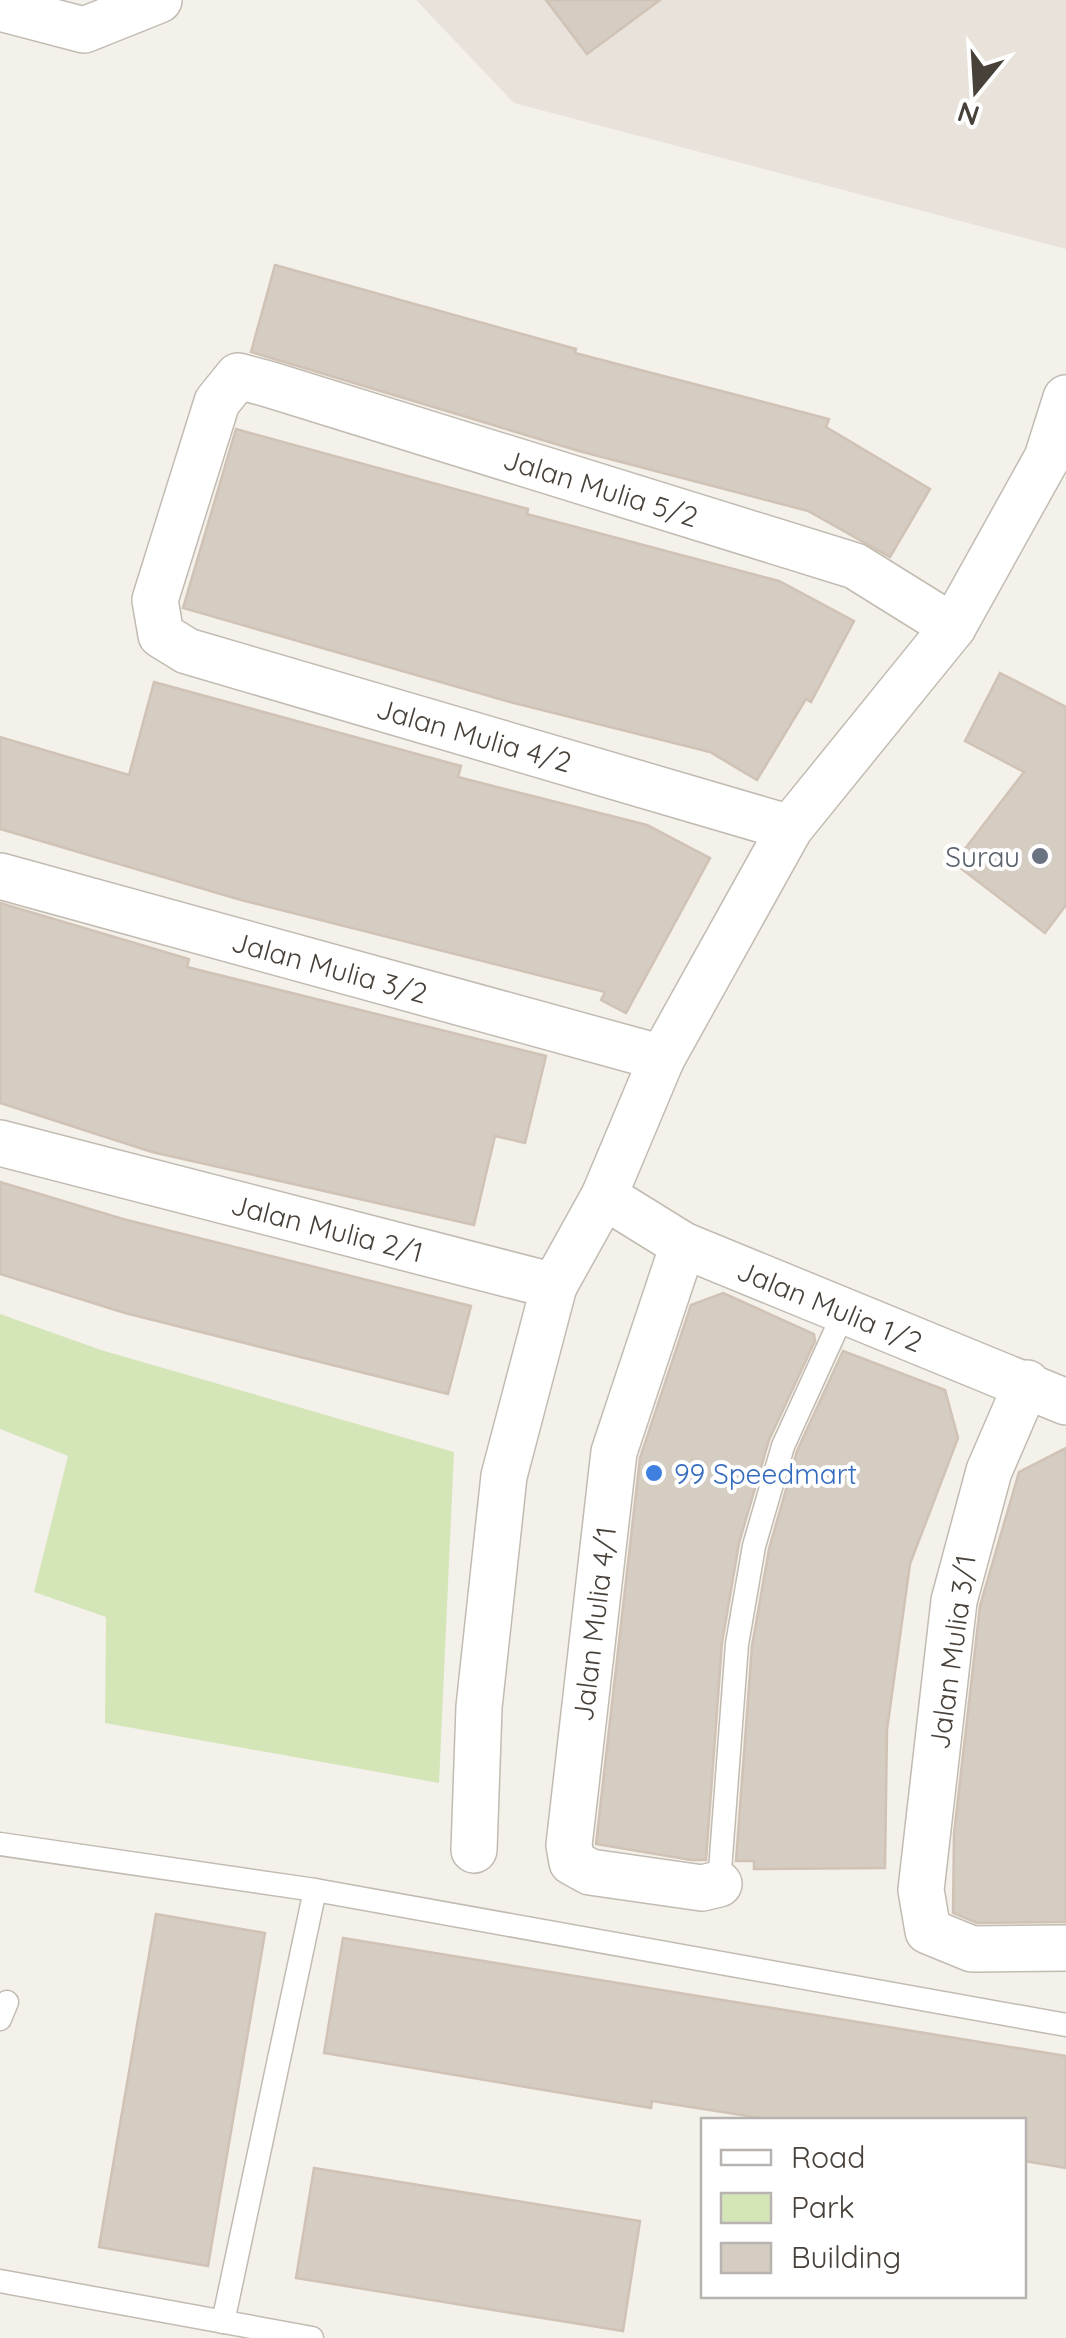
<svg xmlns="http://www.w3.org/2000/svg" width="1066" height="2338" font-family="Quicksand,sans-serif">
<rect width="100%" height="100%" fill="#f4f1eb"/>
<!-- residential -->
<path fill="#e8e2da" d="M416,0H1066V249L514,103Z"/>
<!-- green -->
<path fill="#d4e5b8" d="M0,1314L101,1350L454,1452L439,1783L105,1723L106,1617L34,1592L68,1456L0,1429Z"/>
<!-- building -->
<g fill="#d5ccc2" stroke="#d0c3b5" stroke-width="2.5">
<path d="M546,0H660L587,54Z"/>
<path d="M275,265L551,342L576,349L575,353L829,419L826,427L930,489L890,557L808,511L579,451L251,352Z"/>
<path d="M236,429L528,509L527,514L779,581L854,621L811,702L806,699L757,780L710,752L510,702L183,608Z"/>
<path d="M1000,673L1066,707V905L1045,933L954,863L1024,772L965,741Z"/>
<path d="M154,682L461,766L458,777L647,825L710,858L626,1013L601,1000L605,992L241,900L0,829V737L129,775Z"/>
<path d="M0,903L189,959L187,967L546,1056L525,1143L495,1136L474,1225L152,1152L0,1103Z"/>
<path d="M0,1182L123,1219L471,1306L448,1394L125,1313L0,1274Z"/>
<path d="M723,1293L814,1334L815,1341L769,1440L739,1543L722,1643L706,1860H691L596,1844L640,1458L691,1305Z"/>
<path d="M843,1351L945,1390L958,1438L910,1564L887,1730L885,1868L754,1869V1861H736L752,1646L769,1549L797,1451Z"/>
<path d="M1066,1448V1922L977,1923L953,1913L954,1834L980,1606L1019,1472Z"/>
<path d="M156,1914L265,1933L208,2266L99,2247Z"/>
<path d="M343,1938L1066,2056V2168L1024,2161V2120H773L652,2101L651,2108L324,2053Z"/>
<path d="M314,2168L640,2221L623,2331L296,2278Z"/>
</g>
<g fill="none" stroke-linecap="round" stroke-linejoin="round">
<defs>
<g id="lane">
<path d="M0,1844L315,1890L1066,2025"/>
<path d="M719,1884L737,1644L754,1546L783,1446L845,1310"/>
<path d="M0,2019L7,2002"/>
<path d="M0,2281L312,2338"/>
<path d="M223,2322L315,1890"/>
</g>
<g id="street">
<path d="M0,8L84,30L159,0"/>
<path id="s1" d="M790,828L187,651L161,635L155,600L217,402L238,376L268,384L855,566L953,627"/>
<path id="s2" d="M0,876L662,1058"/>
<path id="s3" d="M0,1143L554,1286L604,1196L662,1058L790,828L953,627L1047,458L1066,398"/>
<path id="s4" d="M604,1196L683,1245L1066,1402"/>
<path d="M683,1245L614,1452L569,1845L572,1862L590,1872L702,1888L719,1884"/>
<path d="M1027,1383L989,1471L954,1601L921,1890L928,1931L972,1949L1066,1948"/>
<path d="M474,1850L479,1707L504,1476L554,1286"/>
</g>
</defs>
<!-- lane casing -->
<use href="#lane" stroke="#c2bbb1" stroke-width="25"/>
<!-- street casing -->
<use href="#street" stroke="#c2bbb1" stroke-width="48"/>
<!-- lane -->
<use href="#lane" stroke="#fff" stroke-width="22"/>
<!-- street -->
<use href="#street" stroke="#fff" stroke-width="45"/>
</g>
<!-- markers -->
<circle fill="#6b7280" stroke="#fff" stroke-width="4" cx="1040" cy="856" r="10"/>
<circle fill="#3f7fe0" stroke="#fff" stroke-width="4" cx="654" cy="1473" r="10"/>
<g text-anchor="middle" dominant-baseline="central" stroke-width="8" stroke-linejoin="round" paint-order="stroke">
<!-- street labels -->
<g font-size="28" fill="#48413a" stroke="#fff">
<text stroke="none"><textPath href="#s1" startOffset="1315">Jalan Mulia 5/2</textPath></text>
<text transform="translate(474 735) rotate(16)">Jalan Mulia 4/2</text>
<text stroke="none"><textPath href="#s2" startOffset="342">Jalan Mulia 3/2</textPath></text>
<text stroke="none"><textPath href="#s3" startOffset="338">Jalan Mulia 2/1</textPath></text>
<text stroke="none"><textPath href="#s4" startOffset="252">Jalan Mulia 1/2</textPath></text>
<text transform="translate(594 1624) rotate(-83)">Jalan Mulia 4/1</text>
<text transform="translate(952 1652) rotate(-82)">Jalan Mulia 3/1</text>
</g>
<!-- worship labels -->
<g font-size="28" fill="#5b616d" stroke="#fff" text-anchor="end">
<text x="1020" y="856">Surau</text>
</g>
<!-- shop labels -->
<g font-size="28" fill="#366cbe" stroke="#fff" text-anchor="start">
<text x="674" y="1473">99 Speedmart</text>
</g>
</g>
<!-- legend -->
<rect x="701" y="2118" width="325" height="180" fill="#ffffff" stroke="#b6b3b0" stroke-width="2.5"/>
<rect x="721" y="2150" width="50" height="15" fill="#ffffff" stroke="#b6b3b0" stroke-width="2.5"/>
<text x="791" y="2168" font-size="30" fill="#48413a">Road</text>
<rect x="721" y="2193" width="50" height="30" fill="#d4e5b8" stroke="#b6b3b0" stroke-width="2.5"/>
<text x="791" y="2218" font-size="30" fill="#48413a">Park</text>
<rect x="721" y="2243" width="50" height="30" fill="#d5ccc2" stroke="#b6b3b0" stroke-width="2.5"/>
<text x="791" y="2268" font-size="30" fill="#48413a">Building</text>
<!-- north arrow -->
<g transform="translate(976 90) rotate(198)" stroke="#ffffff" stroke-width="8" paint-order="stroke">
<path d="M0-8L18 38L0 25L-18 38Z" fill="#48413a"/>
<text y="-15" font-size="28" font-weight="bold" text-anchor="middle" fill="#48413a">N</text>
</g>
</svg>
